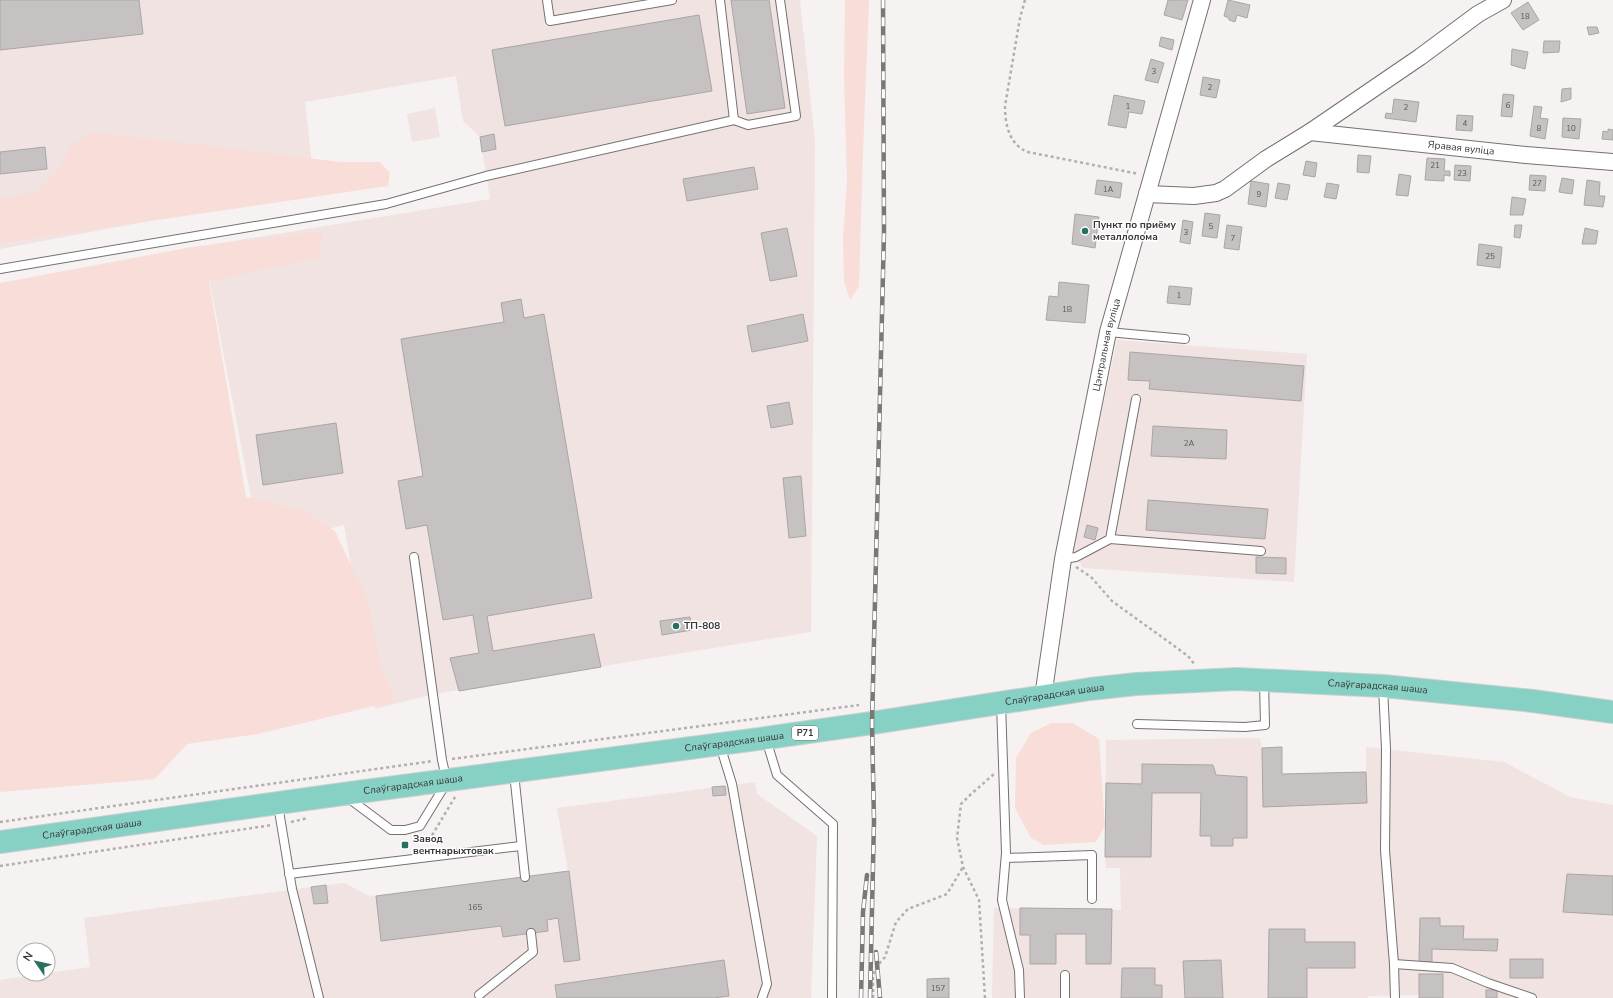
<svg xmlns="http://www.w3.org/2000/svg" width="1613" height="998" font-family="'Nunito Sans',sans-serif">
<rect width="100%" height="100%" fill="#f6f2f1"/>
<!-- built -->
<g fill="#f0e3e1">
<path d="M0,0H800L815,142L811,632L434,694L375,709L344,525L260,545L203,246L490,199L480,137L463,121L456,76L305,102L315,190L0,249Z"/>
<path d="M435,108L440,137L412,142L407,114Z"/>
<path d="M1117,340L1307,354L1294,582L1083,568L1073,550Z"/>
<path d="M1260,738L1262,748L1282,747V774L1366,772V747L1504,762L1570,797L1613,805V998H1419V995L1368,996V998H992L994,908L1121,910L1120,868H1106L1105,857L1106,740Z"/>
<path d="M755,782L757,794L817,836L811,998H0V980L90,967L84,918L326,885L345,883L366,895L376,896L568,871L557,808Z"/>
</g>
<!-- green -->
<g fill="#f9ddd9">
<path d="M845,0H869L863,152L859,286L850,300L844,281L843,238L847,182L844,77Z"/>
<path d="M93,132L340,162H380L390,173L388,186L0,243V199L37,192L60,168L72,145Z"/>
<path d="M323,231L319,258L209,281L246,497L302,510L335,531L369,604L380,664L395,701L258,734L187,744L155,779L0,792V283L192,247Z"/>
<path d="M1051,723H1073L1099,739L1105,826L1096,842L1043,845L1031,838L1015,808L1016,758L1031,733Z"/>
</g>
<!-- building -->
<g fill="#c5c2c1" stroke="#a9a6a5">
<path d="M0,0H139L143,34L0,50Z"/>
<path d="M731,0H769L785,108L747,114Z"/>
<path d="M1168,0H1188L1182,20L1164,15Z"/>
<path d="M1228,0L1250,5L1247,18L1237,15L1235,22L1229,20V18L1224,16Z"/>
<path d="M1528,2L1539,20L1523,30L1511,13Z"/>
<path d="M699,15L712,91L505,126L492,50Z"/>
<path d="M1587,27H1597L1599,33L1589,35Z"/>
<path d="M1161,37L1174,40L1172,50L1159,46Z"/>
<path d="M1544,41H1560L1559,52L1543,53Z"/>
<path d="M1512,49L1528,52L1525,69L1511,65Z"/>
<path d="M1151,59L1164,63L1158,83L1145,80Z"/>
<path d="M1203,77L1220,80L1216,98L1200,95Z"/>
<path d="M1571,88V99L1561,102L1562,89Z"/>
<path d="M1503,94L1514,95L1512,117L1501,116Z"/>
<path d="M1114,95L1145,101L1142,114L1129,112L1126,128L1108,125Z"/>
<path d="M1394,99L1419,102L1416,122L1385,118L1386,113L1392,114Z"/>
<path d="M1534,106L1542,107L1540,118L1548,119L1545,139L1530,136Z"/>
<path d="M1457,115L1473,116L1472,131L1456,130Z"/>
<path d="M1563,118L1581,119L1579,139L1562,137Z"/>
<path d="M1608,129L1613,130V140L1602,139L1603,131L1608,132Z"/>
<path d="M494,134L496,149L482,152L480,137Z"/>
<path d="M45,147L47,169L0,174V152Z"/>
<path d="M1358,155L1371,156L1369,173L1357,172Z"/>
<path d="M1427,158L1445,159L1444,171H1450V176L1444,175V181L1425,180Z"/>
<path d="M1306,161L1317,163L1315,177L1303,175Z"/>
<path d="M1455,165L1471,166L1470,181L1454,180Z"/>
<path d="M754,167L758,189L687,201L683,179Z"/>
<path d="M1399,174L1411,176L1408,196L1396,195Z"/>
<path d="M1530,175L1546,176L1545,191L1529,190Z"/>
<path d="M1562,178L1574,180L1572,194L1559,192Z"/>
<path d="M1097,180L1122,183L1120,198L1095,194Z"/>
<path d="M1587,180L1600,182L1599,196H1605L1603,207L1584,205Z"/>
<path d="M1251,181L1269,184L1266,207L1248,204Z"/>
<path d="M1278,183L1290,185L1287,200L1275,198Z"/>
<path d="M1327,183L1339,185L1336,199L1324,197Z"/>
<path d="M1512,197L1526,199L1523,215H1510Z"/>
<path d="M1205,213L1220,215L1217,238L1202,236Z"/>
<path d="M1075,214L1099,217L1095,248L1072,244Z"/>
<path d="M1183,220L1193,222L1190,244L1180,242Z"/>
<path d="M1227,225L1242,227L1239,250L1224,248Z"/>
<path d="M1515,225H1522L1520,238L1514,237Z"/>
<path d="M787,228L797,276L770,281L761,233Z"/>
<path d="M1585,228L1598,231L1596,244H1582Z"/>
<path d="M1479,244L1502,247L1500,268L1477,265Z"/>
<path d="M1059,282L1089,285L1085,323L1046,320L1049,296L1058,297Z"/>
<path d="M1169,286L1192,288L1190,305L1167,303Z"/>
<path d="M521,299L524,318L544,314L592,598L487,616L493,651L594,634L601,667L459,691L450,658L479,653L473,615L443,620L427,525L406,529L398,481L423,476L401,339L504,322L501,303Z"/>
<path d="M803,314L808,341L752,352L747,326Z"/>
<path d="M1130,352L1304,366L1301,401L1149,389L1150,381L1128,380Z"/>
<path d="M789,402L793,424L771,428L767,406Z"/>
<path d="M336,423L343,473L263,485L256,435Z"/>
<path d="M1153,426L1227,430L1226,459L1151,456Z"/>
<path d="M801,476L806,536L789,538L783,478Z"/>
<path d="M1148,500L1268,509L1265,539L1146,530Z"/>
<path d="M1087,525L1098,528L1095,540L1084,537Z"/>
<path d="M1256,557L1286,558V574L1256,573Z"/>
<path d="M690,617L692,630L662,635L660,621Z"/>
<path d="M1282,747V774L1366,772L1367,803L1263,807L1262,748Z"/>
<path d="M1142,764L1213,765L1216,775L1247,777V838H1233V846H1211V836H1200L1201,793H1152L1151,857H1105L1106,783L1142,784Z"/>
<path d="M725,786L726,795L713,796L712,787Z"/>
<path d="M569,871L580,960L564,962L558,918L547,920L548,931L503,937L501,926L381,941L376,896Z"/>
<path d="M1567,874L1613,876V915L1563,912Z"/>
<path d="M326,885L328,903L314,904L311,887Z"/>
<path d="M1020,908L1112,909L1111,964H1086V934H1056V964H1030V935H1020Z"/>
<path d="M1420,918H1440V926H1464L1463,939H1498L1497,951L1432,949V962H1419Z"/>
<path d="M1269,929H1305V942H1355V968H1307V998H1268Z"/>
<rect x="1510" y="959" width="33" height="19"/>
<path d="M724,960L729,996L714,998H557L555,985Z"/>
<path d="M1221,960L1223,998H1185L1183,961Z"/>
<path d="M1122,968H1155V985H1162V998H1121Z"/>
<rect x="1419" y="974" width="24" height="24"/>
<path d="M949,978V998H927V979Z"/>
<rect x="1486" y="990" width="11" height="8"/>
</g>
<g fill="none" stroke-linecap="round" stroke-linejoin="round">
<defs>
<g id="lane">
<path d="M547,0L550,21L672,0"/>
<path d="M720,0L734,120"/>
<path d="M0,269L386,204L486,176L734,120L748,125L796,116L780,0"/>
<path d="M1108,332L1185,339"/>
<path d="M1110,539L1261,551"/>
<path d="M1063,559L1076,557L1110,539L1136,399"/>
<path d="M1383,687L1386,749L1385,850L1394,964L1395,998"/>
<path d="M1001,703L1006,853L1002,900L1019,970L1020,998"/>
<path d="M1137,724L1245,727L1265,725L1264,681"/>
<path d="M766,739L777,775L833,824L832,998"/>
<path d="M720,745L732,784L767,984L762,998"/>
<path d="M514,773L525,877"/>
<path d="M347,797L391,830H405L420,826L447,782L442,760L414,557"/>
<path d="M278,805L292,889L319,998"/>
<path d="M1006,858L1092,855V899"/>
<path d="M289,874L521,846"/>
<path d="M1394,964L1452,968L1488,983L1532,998"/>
<path d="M1065,975V998"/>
<path d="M479,995L533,952L531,933"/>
</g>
<g id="street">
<path id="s1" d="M1310,132L1526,155L1613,162"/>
<path d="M1147,194L1194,196L1216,193L1225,189L1266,159L1310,132L1420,57L1478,14L1503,0"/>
<path id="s2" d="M1043,697L1063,559L1108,332L1202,0"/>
</g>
<g id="primary">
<path id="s3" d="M0,842L343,794L766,738L872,723L1090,689L1136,684L1237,679L1383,686L1533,701L1613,712"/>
</g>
</defs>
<!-- lane casing -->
<use href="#lane" stroke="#757171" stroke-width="10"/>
<!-- street casing -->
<use href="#street" stroke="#757171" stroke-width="18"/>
<!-- primary casing -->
<use href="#primary" stroke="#cfcfcf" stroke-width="24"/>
<!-- path -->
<g stroke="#b3afaf" stroke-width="2.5" stroke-dasharray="3 3" stroke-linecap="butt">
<path d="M1025,0L1020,18L1005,106C1005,124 1009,145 1028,152L1139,174"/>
<path d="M1076,567L1091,577L1112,601L1188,656L1195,665"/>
<path d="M452,759L859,705"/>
<path d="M0,822L433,761"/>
<path d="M291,822L308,818"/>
<path d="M421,838L431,837L455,797"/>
<path d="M0,866L272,825"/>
<path d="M873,998V975L877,966L885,957L896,922L908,909L947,894L963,867"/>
<path d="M985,998L979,900L963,867L957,838L961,804L970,795L994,774"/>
</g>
<!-- lane -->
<use href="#lane" stroke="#fff" stroke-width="8"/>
<!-- street -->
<use href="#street" stroke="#fff" stroke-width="16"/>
<!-- primary -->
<use href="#primary" stroke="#86d1c4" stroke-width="22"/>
<defs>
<g id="rail">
<path d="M876,952L880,998"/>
<path d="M861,998L863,912L867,875"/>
<path d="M870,998L874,821L872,723L884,232L883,0"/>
</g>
</defs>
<!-- rail casing -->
<use href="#rail" stroke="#7a7777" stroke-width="4.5"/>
<!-- rail -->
<use href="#rail" stroke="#fff" stroke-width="3" stroke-dasharray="9" stroke-linecap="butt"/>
</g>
<!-- markers -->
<g fill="#2a6e61" stroke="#fff" stroke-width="1.5">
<circle cx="1085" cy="231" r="4"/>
<circle cx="676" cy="626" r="4"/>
<rect x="401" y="841" width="8" height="8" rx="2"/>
</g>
<g text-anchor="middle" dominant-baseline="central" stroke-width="3" stroke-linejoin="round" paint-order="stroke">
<!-- number labels -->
<g font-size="8" fill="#5b5959">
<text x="1525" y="16">18</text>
<text x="1154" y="71">3</text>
<text x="1210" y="87">2</text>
<text x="1508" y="105">6</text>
<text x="1128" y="106">1</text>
<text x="1406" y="107">2</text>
<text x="1465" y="123">4</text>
<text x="1539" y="128">8</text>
<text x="1571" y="128">10</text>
<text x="1435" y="165">21</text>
<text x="1462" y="173">23</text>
<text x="1537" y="183">27</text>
<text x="1108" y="189">1А</text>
<text x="1259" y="194">9</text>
<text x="1211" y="226">5</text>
<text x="1186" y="232">3</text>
<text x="1233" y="238">7</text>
<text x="1490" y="256">25</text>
<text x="1179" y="295">1</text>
<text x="1067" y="309">1В</text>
<text x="1189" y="443">2А</text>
<text x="475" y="907">165</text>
<text x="938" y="988">157</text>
</g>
<!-- shield labels -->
<rect fill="#fff" stroke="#747272" stroke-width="1" x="792" y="726" width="26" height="14" rx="3"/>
<g font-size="9" font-weight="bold" fill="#383636">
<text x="805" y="733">Р71</text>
</g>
<!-- street labels -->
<g font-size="10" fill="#383636" stroke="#fff">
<text stroke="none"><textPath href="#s1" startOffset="152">Яравая вуліца</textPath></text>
<text stroke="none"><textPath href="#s2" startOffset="358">Цэнтральная вуліца</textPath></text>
<text stroke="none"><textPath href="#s3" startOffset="1389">Слаўгарадская шаша</textPath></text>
<text stroke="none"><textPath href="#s3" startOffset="1065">Слаўгарадская шаша</textPath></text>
<text stroke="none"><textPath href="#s3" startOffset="741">Слаўгарадская шаша</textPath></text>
<text stroke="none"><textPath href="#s3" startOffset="417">Слаўгарадская шаша</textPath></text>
<text stroke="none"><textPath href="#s3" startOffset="93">Слаўгарадская шаша</textPath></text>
</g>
<!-- poi labels -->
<g font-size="10" font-weight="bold" fill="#383636" stroke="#fff" text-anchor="start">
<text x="1093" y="225">Пункт по приёму<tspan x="1093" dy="12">металлолома</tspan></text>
<text x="684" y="626">ТП-808</text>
<text x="413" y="839">Завод<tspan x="413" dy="12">вентнарыхтовак</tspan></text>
</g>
</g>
<!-- north arrow -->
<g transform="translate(36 962) rotate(304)"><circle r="19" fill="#ffffff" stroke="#afafaf"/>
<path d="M0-3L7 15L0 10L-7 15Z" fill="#2a6e61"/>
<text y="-6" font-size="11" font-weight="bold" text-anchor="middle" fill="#383636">N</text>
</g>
</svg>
